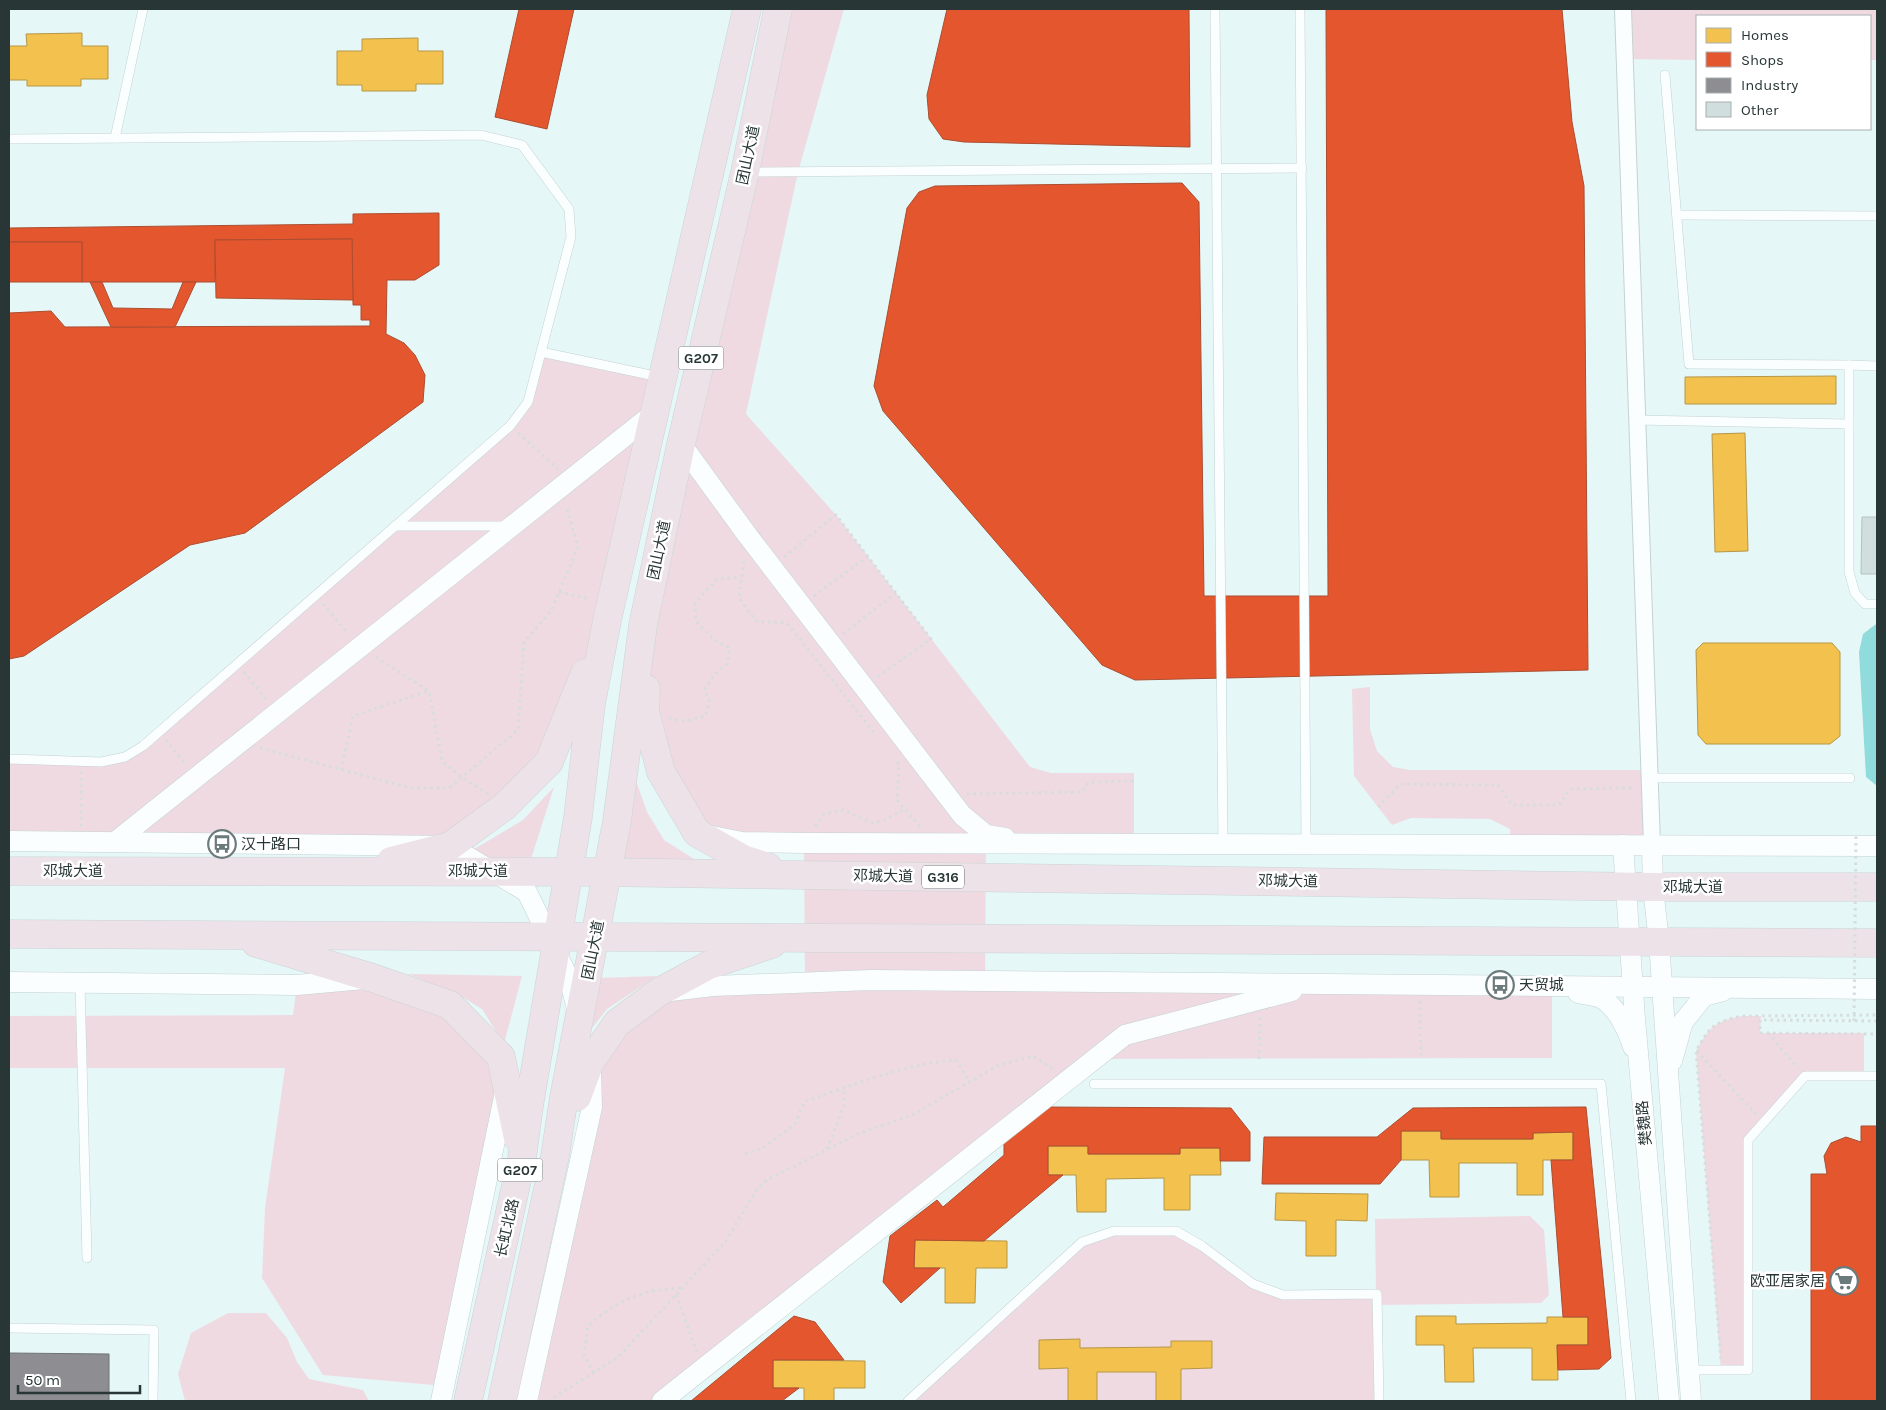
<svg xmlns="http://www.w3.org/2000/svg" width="1886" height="1410" font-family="Karla,'Noto Sans SC',sans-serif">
<rect width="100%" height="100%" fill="#e5f7f7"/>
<!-- green -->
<g fill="#f0dae2">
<path d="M778,9H844L798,172L746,414L836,515L1030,767L1051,773H1134V844L986,835L985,981L1552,989V1058L1095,1059L662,1401H527L590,1062L659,992L805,982L804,843L697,833L661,772L643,625Z"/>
<path d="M1623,9H1877V60H1870V16H1697V60L1624,59Z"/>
<path d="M541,352L663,377L608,616L549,762L450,846L9,841V759L101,762L125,757L510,426L528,402Z"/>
<path d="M1370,687V729L1377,751L1393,767L1410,770H1649L1652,845H1511L1510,829L1490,819L1411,818L1392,825L1354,776L1352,689Z"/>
<path d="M634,775L647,812L664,840L705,866L618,861Z"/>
<path d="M554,787L530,862H449L483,844L523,820Z"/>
<path d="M408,974L522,976L504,1044L482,1009L459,995Z"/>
<path d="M657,976L607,1009L582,1041L598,978Z"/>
<path d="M373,978L450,1005L507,1085L444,1386L323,1375L262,1278L265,1208L285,1068H9V1016L293,1015L297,985Z"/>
<path d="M1742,1016H1761L1760,1033H1864V1076H1805L1748,1140V1370H1721L1696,1051C1710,1026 1714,1022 1742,1016Z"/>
<path d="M1530,1216L1544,1230L1549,1295L1541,1303L1377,1305L1379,1401H908L1082,1242L1114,1231H1176L1253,1284L1283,1295L1376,1294L1375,1219Z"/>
<path d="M228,1313H266L287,1338L297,1362L309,1379L363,1390L369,1401H185L178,1374L191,1333Z"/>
</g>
<!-- water -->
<path fill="#90dcdc" d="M1876,624H1877V786L1866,777L1859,652L1863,634Z"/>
<!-- homes -->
<g fill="#f2c14e" stroke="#b69747">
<path d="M82,33V46H108V79H81V86H27V80H9V46H27L26,34Z"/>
<path d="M418,38V51H443V84H416V91H362V85H337V51H362V39Z"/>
<path d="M1836,376V404H1685V377Z"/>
<path d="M1745,433L1748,551L1715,552L1712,434Z"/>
<path d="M1703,643H1832L1840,652V736L1830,744H1706L1698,735L1696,650Z"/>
<path d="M1401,1131H1441V1139H1533V1133L1573,1132V1160H1543V1195H1517V1163H1459V1197H1430L1429,1160H1401Z"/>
<path d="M1048,1146H1088V1154H1180V1148H1220L1221,1175H1190V1210H1164V1178L1106,1179V1212H1077L1076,1175H1048Z"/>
<path d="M1276,1193L1368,1194L1367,1221L1336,1220V1256H1306V1221L1275,1220Z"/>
<path d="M915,1240L1007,1241V1268H976L975,1303H945V1268H914Z"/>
<path d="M1416,1316H1456V1324L1547,1323V1317H1588V1345H1557L1558,1380H1532V1348H1473L1474,1382H1445L1444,1345H1416Z"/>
<path d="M1080,1339V1348L1171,1347V1341H1212V1368L1181,1369V1401H1156V1372H1097V1401H1068V1368L1039,1369V1340Z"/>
<path d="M773,1360L865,1361V1388H834V1401H804V1388H773Z"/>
</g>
<!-- shops -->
<g fill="#e4572e" stroke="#ac4d30">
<path d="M519,9H574L547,129L495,117Z"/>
<path d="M947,9H1189L1190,147L964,142L943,139L929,119L927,95Z"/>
<path d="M1326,9H1562L1572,122L1584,186L1588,670L1135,680L1102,665L883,411L874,386L907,208L919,192L935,186L1182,183L1199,202L1204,596H1328Z"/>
<path d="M439,213V265L415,280H387L386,334L404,343L415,355L425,375L423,402L245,533L190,545L24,656L9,659V313L51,311L65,327L370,326V320H361V305H353L352,239L215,240V282H82V242H9V228L353,224V214Z"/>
<path d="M352,239L353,300L216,298L215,240Z"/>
<rect x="9" y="242" width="73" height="40"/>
<path d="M90,282H102L113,308L172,309L183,282H196L175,327H111Z"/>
<path d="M1045,1107L1231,1108L1250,1132V1161H1220V1148H1180V1154H1088V1146H1048V1175H1063L984,1241L915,1240L914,1268H940L901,1303L883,1282L890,1236L937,1200L943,1207L1004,1155V1139Z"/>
<path d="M1586,1107L1611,1358L1599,1369L1558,1370L1557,1345H1588V1317H1563L1551,1160H1573V1132L1533,1133V1139H1441V1131H1401V1160L1380,1184H1262L1264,1137H1377L1413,1108Z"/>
<path d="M1861,1126H1877V1401H1811V1174H1827L1824,1156L1831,1143L1846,1137L1861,1142Z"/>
<path d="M794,1316L815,1322L844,1360H773V1388H799L782,1401H691Z"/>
</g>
<!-- industry -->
<path fill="#8d8d92" stroke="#6f7376" d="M9,1353L109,1354V1401H9Z"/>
<!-- building -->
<path fill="#d0dede" stroke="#b4c1c1" d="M1862,517H1877V574H1861Z"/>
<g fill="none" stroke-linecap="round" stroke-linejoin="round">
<defs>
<g id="service">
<path d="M1215,9L1223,844"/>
<path d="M1300,9L1306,844"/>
<path d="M1665,75L1689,364L1849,365V572L1855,593L1865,604H1877"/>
<path d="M115,138L143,9"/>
<path d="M9,139L481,135L522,145L569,209L571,237L541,352L660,377"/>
<path d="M748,172L1302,168"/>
<path d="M1677,215L1877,216"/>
<path d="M1849,365L1877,366"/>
<path d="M1637,420L1849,424"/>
<path d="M395,526H507"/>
<path d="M9,759L101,762L125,757L143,746L510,426L528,402L541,352"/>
<path d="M1650,778H1850"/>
<path d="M80,983L87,1258"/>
<path d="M1094,1084H1601L1631,1401"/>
<path d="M9,1328L154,1330L153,1401"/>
<path d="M1688,1370H1748V1140L1805,1076H1877"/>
<path d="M908,1401L1082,1242L1114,1231H1176L1202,1246L1253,1284L1283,1295L1377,1294L1379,1401"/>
</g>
<path id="minor" d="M1623,9L1652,845"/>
<g id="tertiary">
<path d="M681,444L748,536L962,815L986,835L1005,838"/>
<path d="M712,836L742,842L804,843L1877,846"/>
<path d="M9,841L450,846L527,892L570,981L578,1013"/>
<path d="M115,842L654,413"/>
<path d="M1623,845L1635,1019L1669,1401"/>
<path d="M1652,845L1653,887L1659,942L1691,1401"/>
<path d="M9,982L297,985L364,979"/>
<path d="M670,991L713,986L871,980L1877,989"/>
<path d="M1578,993C1585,995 1595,995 1601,998C1617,1007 1628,1030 1633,1047"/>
<path d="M1672,1061L1683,1022L1704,996L1723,991"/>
<path d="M441,1401L505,1092"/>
<path d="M527,1401L592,1107L591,1071"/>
<path d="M662,1401L1125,1035L1292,991"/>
</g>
<g id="trunk">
<path d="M646,689L645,711L661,772L697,833L743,859L768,867"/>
<path d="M391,861L450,846L505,806L549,762L585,673"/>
<path d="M9,871L594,872L1653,887H1877"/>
<path d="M9,934L1877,943"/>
<path d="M256,943L373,978L450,1005L501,1057L518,1138"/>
<path d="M577,1097L590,1062L617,1023L659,992L709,965L772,944"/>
<path d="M468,1401L522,1158L529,1106L578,817L591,704L608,616L747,9"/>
<path d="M502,1401L555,1156L564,1097L617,821L643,625L681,444L745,172L778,9"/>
</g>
</defs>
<!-- service casing -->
<use href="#service" stroke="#c3d2d2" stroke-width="10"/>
<!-- minor casing -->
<use href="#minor" stroke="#c3d2d2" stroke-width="18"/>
<!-- tertiary casing -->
<use href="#tertiary" stroke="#c3d2d2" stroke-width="21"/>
<!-- trunk casing -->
<use href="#trunk" stroke="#cbd4d4" stroke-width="29"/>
<!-- path -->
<g stroke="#d7dddd" stroke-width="3" stroke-dasharray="2.5 4" stroke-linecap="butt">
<path d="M518,433L558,469"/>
<path d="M784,557L836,515L931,639L876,678"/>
<path d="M744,561L739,598L756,621L787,623L875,734"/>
<path d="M559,592L590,599"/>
<path d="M814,596L868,556"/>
<path d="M323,604L348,633"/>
<path d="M843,634L896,593"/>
<path d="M376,657L429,691L442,761L461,777L488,794"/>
<path d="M244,672L267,700"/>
<path d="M669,718L685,721L705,716L710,703L705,689L714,675L727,664L730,648L713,639L696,621L695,603L717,579L742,577"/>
<path d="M166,740L185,764"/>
<path d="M260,748L411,788H449L518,730L524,642L551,611L578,547L566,505"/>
<path d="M897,762L899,764L897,800L920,827"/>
<path d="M341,770L353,716L428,691"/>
<path d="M967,794L1082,792L1089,782L1135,781"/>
<path d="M1378,807L1400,784L1498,785L1512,805H1559L1570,789L1634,788"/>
<path d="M81,826V772"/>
<path d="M815,826L824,814L843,810L872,823L883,821L905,809"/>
<path d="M1420,1001L1421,1058"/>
<path d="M1877,1021L1760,1020V1033L1877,1034"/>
<path d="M1768,1033L1798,1068"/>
<path d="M1697,1051L1756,1114"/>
<path d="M1259,1059L1260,1017"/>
<path d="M827,1149L844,1106V1089"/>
<path d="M745,1154L763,1148L795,1124L805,1101C855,1085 903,1064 956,1060L970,1082"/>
<path d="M676,1295L697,1352"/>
<path d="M1721,1359L1696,1051C1710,1026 1714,1022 1742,1016L1877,1015"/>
<path d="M594,1373L584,1355L588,1326C606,1310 628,1296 652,1291C662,1289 673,1289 683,1288"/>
<path d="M548,1401L617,1358L726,1241L757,1189L767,1180L858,1134L912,1115L999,1065L1033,1056L1055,1070"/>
</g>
<!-- service -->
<use href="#service" stroke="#fbfefe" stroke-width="9"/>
<!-- minor -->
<use href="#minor" stroke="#fbfefe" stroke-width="16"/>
<!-- tertiary -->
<use href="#tertiary" stroke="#fbfefe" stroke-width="20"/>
<!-- trunk -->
<use href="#trunk" stroke="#ece2e8" stroke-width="28"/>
<!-- path-bridge -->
<path stroke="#d7dddd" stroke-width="3" stroke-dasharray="2.5 4" stroke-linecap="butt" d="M1854,1021L1856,835"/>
</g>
<!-- icons -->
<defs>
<symbol id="bus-ring" viewBox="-11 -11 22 22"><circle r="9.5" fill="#fff" stroke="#6b7a7a" stroke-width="1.5"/><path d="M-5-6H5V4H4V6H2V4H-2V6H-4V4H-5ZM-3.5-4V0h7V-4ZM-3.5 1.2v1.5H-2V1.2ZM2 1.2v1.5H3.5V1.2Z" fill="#6b7a7a"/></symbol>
<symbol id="supermarket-ring" viewBox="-11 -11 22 22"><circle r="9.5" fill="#fff" stroke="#6b7a7a" stroke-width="1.5"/><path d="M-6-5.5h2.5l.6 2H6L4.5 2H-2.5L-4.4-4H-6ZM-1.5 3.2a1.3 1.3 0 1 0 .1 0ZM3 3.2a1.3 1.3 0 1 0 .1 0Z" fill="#6b7a7a"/></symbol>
</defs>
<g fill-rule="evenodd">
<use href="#bus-ring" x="206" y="828" width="32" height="32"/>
<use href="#bus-ring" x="1484" y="969" width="32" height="32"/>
<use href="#supermarket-ring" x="1828" y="1265" width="32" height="32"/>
</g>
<g text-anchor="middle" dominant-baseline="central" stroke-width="5" stroke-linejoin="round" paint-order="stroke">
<!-- shield labels -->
<g fill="#fff" stroke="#697272" stroke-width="1">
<rect x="678.5" y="346.5" width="45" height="23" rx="4"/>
<rect x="922" y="865.5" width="42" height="23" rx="4"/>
<rect x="497.5" y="1158.5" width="45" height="23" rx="4"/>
</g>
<g font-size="14" font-weight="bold" fill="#293636">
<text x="701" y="358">G207</text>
<text x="943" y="877">G316</text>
<text x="520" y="1170">G207</text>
</g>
<!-- street labels -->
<g font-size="15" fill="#293636" stroke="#fff">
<text transform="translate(748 155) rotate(-78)">团山大道</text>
<text transform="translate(659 550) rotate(-78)">团山大道</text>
<text x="73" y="871">邓城大道</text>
<text x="478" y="871">邓城大道</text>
<text transform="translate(883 876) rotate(1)">邓城大道</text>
<text transform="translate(1288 881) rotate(1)">邓城大道</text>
<text x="1693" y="887">邓城大道</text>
<text transform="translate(593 950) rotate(-79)">团山大道</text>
<text transform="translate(1644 1123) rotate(-95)">樊魏路</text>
<text transform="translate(507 1228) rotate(-77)">长虹北路</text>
</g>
<!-- poi labels -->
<g font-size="15" fill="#293636" stroke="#fff" text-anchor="start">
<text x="241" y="844">汉十路口</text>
<text x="1519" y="985">天贸城</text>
<text x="1825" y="1281" text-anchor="end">欧亚居家居</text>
</g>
</g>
<!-- border -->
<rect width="1886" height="1410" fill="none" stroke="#293636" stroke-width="20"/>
<!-- legend -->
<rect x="1696" y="15" width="175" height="115" fill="#ffffff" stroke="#a9afaf"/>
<rect x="1706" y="28" width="25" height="15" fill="#f2c14e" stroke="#a9afaf"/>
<text x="1741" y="40" font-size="15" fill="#293636">Homes</text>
<rect x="1706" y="52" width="25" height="15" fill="#e4572e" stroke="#a9afaf"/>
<text x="1741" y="65" font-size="15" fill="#293636">Shops</text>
<rect x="1706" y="78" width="25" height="15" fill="#8d8d92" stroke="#a9afaf"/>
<text x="1741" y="90" font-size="15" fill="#293636">Industry</text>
<rect x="1706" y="102" width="25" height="15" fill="#d0dede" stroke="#a9afaf"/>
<text x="1741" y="115" font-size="15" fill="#293636">Other</text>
<!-- scale -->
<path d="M18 1385v8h122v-8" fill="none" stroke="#293636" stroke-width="2.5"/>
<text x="25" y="1385" font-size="15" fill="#293636" stroke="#ffffff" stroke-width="4" paint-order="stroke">50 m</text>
</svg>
